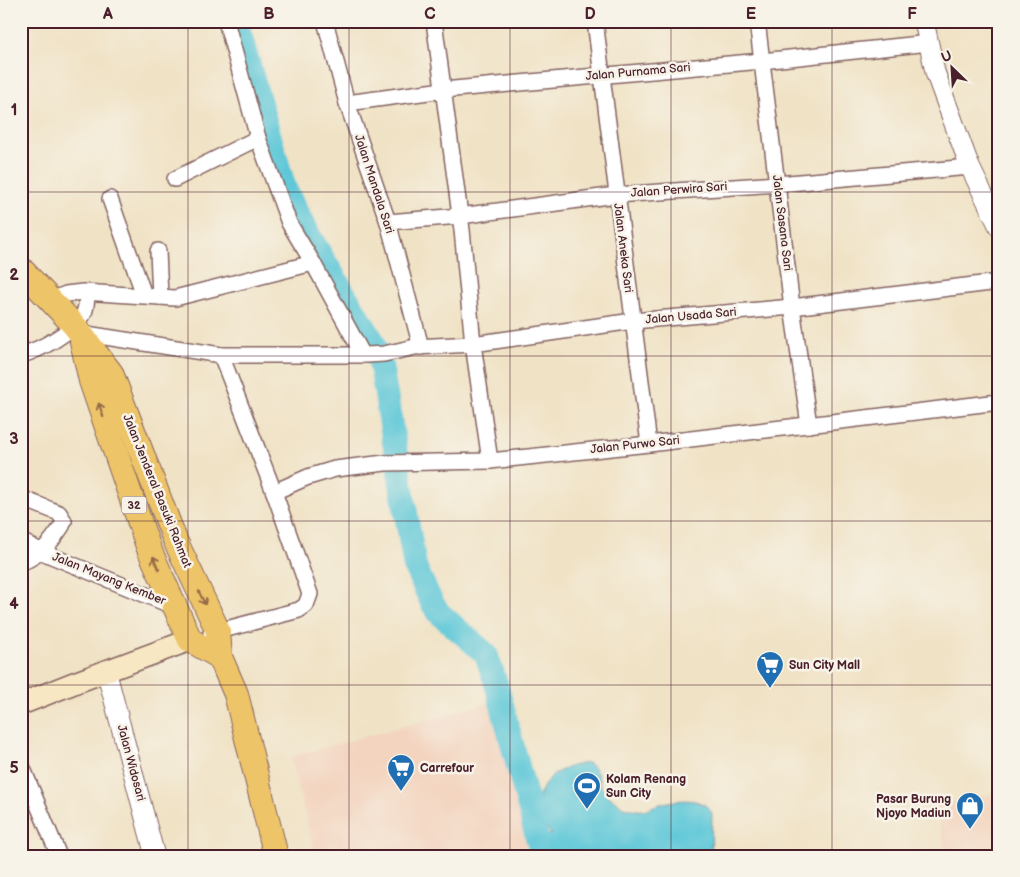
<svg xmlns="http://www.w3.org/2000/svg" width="1020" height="877" font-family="'Balsamiq Sans',sans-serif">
<rect width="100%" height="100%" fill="#f7f3e8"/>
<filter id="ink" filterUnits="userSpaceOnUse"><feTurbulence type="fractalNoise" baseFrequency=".02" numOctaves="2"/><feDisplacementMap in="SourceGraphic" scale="10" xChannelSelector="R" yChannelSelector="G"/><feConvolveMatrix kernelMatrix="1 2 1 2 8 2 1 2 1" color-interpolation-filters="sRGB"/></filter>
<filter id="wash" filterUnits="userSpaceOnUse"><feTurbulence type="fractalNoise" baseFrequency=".0096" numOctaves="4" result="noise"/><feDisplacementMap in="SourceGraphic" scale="20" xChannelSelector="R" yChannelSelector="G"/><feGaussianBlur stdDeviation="1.12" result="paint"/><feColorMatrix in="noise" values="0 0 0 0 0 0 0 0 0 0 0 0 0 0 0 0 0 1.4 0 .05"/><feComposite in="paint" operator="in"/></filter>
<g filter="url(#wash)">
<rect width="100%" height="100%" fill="#f0e2c5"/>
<!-- built -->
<g fill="#f3d4bf">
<path d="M501,700L542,856H316L290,757Z"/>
<path d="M999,793V856H946L936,805Z"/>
</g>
<!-- water -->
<path fill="#5dc7d8" stroke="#547382" d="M588,763C602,773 596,780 604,791C608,798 617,800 623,807C629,808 637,811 643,810C646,810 651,807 654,806C671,800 704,794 712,814L711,856H552L545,854L542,838L551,834L537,814C538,780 556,767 588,763Z"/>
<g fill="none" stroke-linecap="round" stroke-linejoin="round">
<!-- river -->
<path stroke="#5dc7d8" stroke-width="24" d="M236,21L285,189L305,229L373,341L381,365L415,567L432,603L440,614L486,654L496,683L542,856"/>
</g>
</g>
<g filter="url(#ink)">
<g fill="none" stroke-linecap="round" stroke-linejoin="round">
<defs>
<g id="minor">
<path d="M226,21L258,138L289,223L313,263L363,355"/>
<path d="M325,21L347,103L388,222L421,347"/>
<path d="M434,21L462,230L473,344L490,461"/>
<path d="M595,21L649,444"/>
<path d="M757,21L792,307L809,425"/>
<path d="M347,103L443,90L762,61L929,43"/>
<path d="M175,179L258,138"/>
<path d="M110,199L144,295"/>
<path d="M388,222L460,216L616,195L777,184L970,167"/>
<path d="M158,251L160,297"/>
<path d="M51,300L66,294L83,292L175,298L313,263"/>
<path d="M80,333L221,355H367L384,354L415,347L473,344L633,321L792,307L999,282"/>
<path d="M21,355C40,350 73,332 83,315C87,308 87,299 87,292"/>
<path d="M274,492L308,477L335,469L385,463L490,461L649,444L999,402"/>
<path d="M21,498L59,513L64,521L62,526C50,544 42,554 21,563"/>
<path d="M21,541L42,552L175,607"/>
<path d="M211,633L299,610L306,605L310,594L274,492L221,355"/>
<path d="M21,764L59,856"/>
</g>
<g id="tertiary">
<path d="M924,21L935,72L970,167L999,227"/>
<path d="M106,670L155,856"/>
</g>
<path id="secondary" d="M21,704L74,683L190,640"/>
<g id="trunk">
<path d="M21,269L74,325L111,373L175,540L218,631L220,657L236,694L276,856"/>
<path d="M82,341L91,381L149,549L190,640L220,657"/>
</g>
</defs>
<!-- minor casing -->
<use href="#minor" stroke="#846361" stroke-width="18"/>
<!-- tertiary casing -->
<use href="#tertiary" stroke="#846361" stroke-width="21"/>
<!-- secondary casing -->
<use href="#secondary" stroke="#846361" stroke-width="24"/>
<!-- trunk casing -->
<use href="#trunk" stroke="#846361" stroke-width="26"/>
<!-- minor -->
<use href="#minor" stroke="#fff" stroke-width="15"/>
<!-- tertiary -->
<use href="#tertiary" stroke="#fff" stroke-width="19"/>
<!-- secondary -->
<use href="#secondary" stroke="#f8e7c3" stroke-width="21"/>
<!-- trunk -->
<use href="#trunk" stroke="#eec469" stroke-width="24"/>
</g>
<!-- one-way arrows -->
<defs><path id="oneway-shaft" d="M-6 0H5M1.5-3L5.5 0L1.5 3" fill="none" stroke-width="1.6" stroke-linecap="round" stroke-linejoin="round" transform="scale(1.25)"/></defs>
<g stroke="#946947">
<use href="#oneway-shaft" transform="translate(101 410) rotate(-109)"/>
<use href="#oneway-shaft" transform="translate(156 563) rotate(-114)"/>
<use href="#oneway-shaft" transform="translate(202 598) rotate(64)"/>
</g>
</g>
<!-- grid -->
<path fill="none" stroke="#4a1f2b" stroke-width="1" stroke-opacity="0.55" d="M188,21V856M349,21V856M510,21V856M671,21V856M832,21V856M21,192H999M21,356H999M21,521H999M21,685H999"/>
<!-- icons -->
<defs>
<symbol id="supermarket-pin" viewBox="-11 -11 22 30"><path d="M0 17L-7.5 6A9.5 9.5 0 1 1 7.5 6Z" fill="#1f6fb2" stroke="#f7f3e8"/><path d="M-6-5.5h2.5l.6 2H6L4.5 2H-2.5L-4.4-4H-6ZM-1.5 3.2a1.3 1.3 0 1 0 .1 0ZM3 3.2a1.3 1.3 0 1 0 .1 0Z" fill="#fff"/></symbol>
<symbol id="stadium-pin" viewBox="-11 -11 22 30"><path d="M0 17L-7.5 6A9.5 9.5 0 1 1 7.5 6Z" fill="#1f6fb2" stroke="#f7f3e8"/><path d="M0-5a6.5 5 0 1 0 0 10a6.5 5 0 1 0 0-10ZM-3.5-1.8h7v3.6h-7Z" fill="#fff"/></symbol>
<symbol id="shop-pin" viewBox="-11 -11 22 30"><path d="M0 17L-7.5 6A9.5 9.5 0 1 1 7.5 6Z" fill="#1f6fb2" stroke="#f7f3e8"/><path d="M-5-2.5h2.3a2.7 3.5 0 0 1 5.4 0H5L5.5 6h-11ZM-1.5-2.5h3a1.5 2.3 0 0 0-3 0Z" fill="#fff"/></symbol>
</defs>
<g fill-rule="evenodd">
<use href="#supermarket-pin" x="754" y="649" width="32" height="43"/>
<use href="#supermarket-pin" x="385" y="752" width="32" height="43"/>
<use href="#stadium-pin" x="571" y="770" width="32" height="43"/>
<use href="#shop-pin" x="954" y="790" width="32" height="43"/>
</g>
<g text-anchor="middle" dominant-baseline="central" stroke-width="5" stroke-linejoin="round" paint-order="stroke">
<!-- shield labels -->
<rect fill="#f7f3e8" stroke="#7e5f64" stroke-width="1" x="121.5" y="496.5" width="25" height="17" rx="4"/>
<g font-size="11" font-weight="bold" fill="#4a1f2b">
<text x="134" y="505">32</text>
</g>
<!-- street labels -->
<g font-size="12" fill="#4a1f2b" stroke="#f7f3e8">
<text transform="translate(638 72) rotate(-5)">Jalan Purnama Sari</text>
<text transform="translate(374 184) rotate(72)">Jalan Mandala Sari</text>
<text transform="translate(679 190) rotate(-4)">Jalan Perwira Sari</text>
<text transform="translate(782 223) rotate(83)">Jalan Sasana Sari</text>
<text transform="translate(623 248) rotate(83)">Jalan Aneka Sari</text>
<text transform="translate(691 316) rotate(-5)">Jalan Usada Sari</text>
<text transform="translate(635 445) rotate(-6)">Jalan Purwo Sari</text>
<text transform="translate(157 491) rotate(68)">Jalan Jenderal Basuki Rahmat</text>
<text transform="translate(109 579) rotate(22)">Jalan Mayang Kember</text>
<text transform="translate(131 763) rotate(75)">Jalan Widosari</text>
</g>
<!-- poi labels -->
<g font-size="12" font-weight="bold" fill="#4a1f2b" stroke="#f7f3e8" text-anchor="start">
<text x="789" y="665">Sun City Mall</text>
<text x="420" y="768">Carrefour</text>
<text x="606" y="779">Kolam Renang<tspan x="606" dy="14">Sun City</tspan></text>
<text x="951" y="799" text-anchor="end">Pasar Burung<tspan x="951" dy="14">Njoyo Madiun</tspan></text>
</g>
</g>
<!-- margin -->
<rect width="1020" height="877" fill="none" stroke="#f7f3e8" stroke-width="55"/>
<!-- north arrow -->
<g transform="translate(952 68) rotate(335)" stroke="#f7f3e8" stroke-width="4" paint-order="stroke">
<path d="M0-4L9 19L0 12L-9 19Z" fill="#4a1f2b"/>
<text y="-8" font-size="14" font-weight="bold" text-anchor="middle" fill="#4a1f2b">U</text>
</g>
<rect x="28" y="28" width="964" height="822" fill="none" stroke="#4a1f2b" stroke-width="2"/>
<g font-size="16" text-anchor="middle" font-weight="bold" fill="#4a1f2b">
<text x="108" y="19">A</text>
<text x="269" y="19">B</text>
<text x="430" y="19">C</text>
<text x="590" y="19">D</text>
<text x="751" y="19">E</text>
<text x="912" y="19">F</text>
<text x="14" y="115">1</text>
<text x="14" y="280">2</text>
<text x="14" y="444">3</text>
<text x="14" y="609">4</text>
<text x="14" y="773">5</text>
</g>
</svg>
